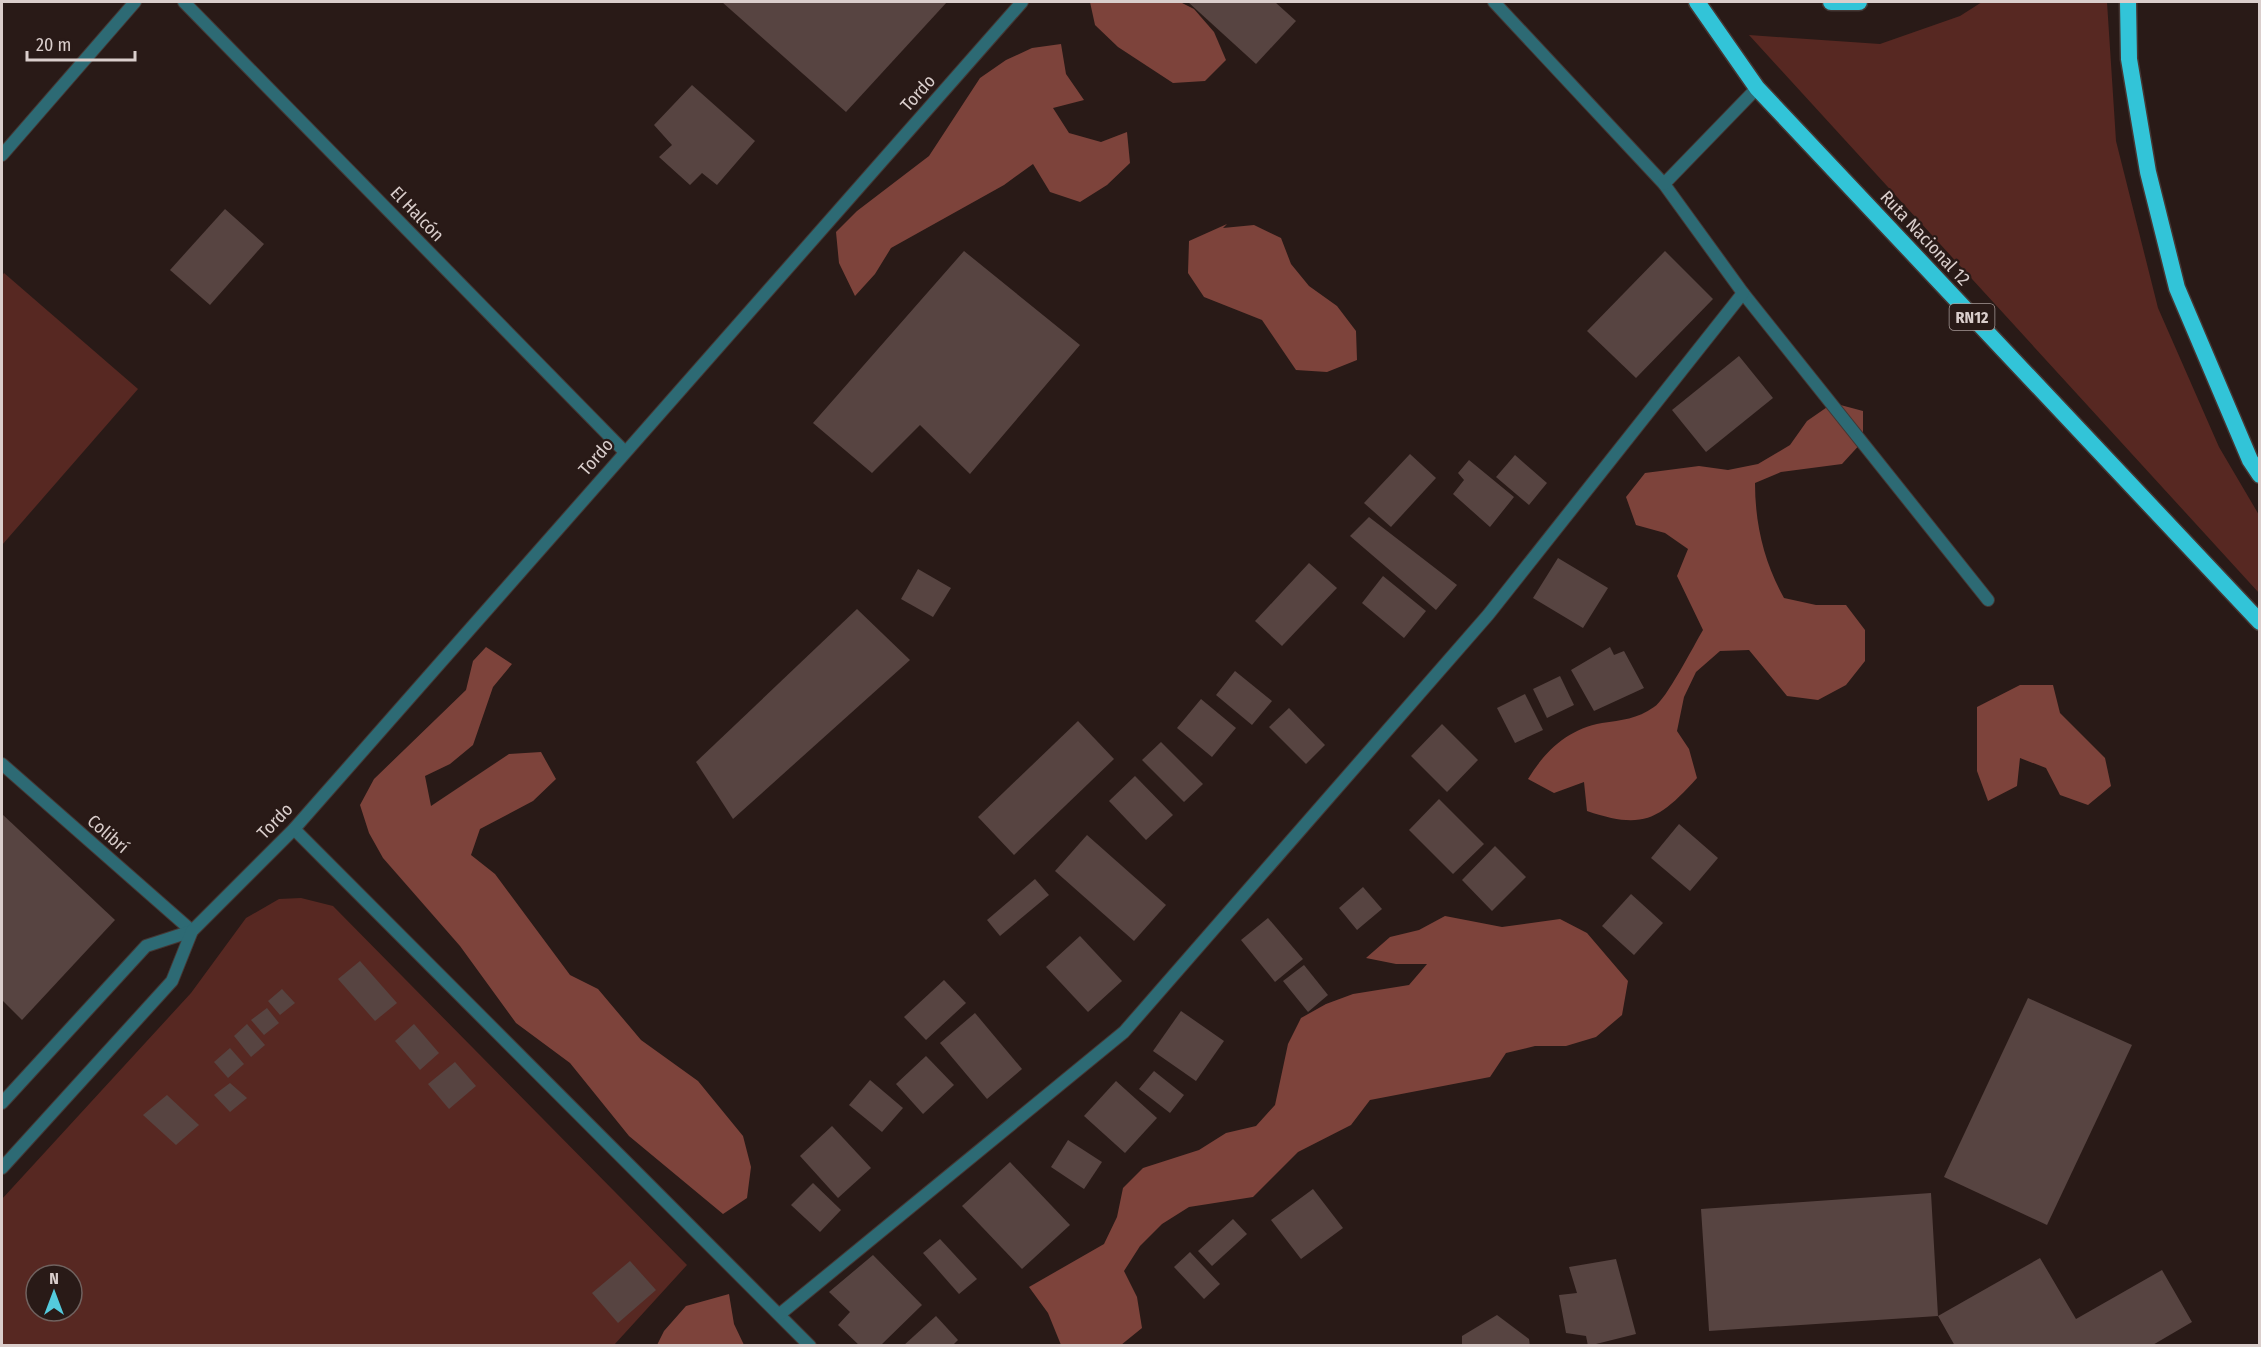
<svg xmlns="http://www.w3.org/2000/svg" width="2261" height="1347" font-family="'Fira Sans Condensed',sans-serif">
<rect width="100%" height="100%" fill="#291a17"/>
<!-- green -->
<g fill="#572822" fill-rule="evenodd">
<path d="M1982,2H2107L2116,141L2158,308L2219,447L2259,515V593L1749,35L1880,44L1960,16Z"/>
<path d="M4,273L138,389L2,545V276Z"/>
<path d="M301,898L333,906L687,1265L614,1345H2V1199L191,993L246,918L279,899ZM36,1275H72V1311H36Z"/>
</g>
<!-- forest -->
<g fill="#7d433b">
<path d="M1090,2H1180L1194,9L1214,32L1226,60L1205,81L1173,83L1118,47L1095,25Z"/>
<path d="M1061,44L1066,74L1084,100L1053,108L1069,133L1101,142L1127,132L1130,163L1107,185L1080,202L1050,192L1033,164L1004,185L891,248L875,274L855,296L839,263L836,232L857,211L929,156L980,78L1006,60L1032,48Z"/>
<path d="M1227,224L1223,228L1254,225L1281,238L1291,264L1309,286L1337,306L1356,331L1357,360L1327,372L1296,370L1262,320L1204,297L1188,273L1189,241Z"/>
<path d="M1833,403L1863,411V441L1842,464L1781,472L1755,483C1755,524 1764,562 1784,598L1816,605H1846L1865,630V661L1846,685L1818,700L1787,696L1749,650L1720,651L1696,672L1684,697L1677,731L1689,749L1697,778C1659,820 1643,830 1587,811L1584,782L1554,793L1528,779C1545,751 1568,729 1602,723C1622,720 1637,719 1654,707C1666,700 1694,645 1703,630L1677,576L1688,549L1665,533L1636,525L1626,497L1645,473L1699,466L1728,470L1758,464L1790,445L1807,421Z"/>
<path d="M486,647L512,664L493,687L473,745L450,764L425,776L431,806L509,754L541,752L556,779L533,801L480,829L471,855L495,874L570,975L598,989L641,1040L698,1081L743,1136L751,1167L747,1198L723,1214L629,1136L570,1063L516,1023L460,946L383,858L369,833L360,805L374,779L466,690L473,661Z"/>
<path d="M2020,685H2053L2060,713L2105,758L2111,786L2088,805L2060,795L2046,768L2020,758L2017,786L1988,801L1977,771V707Z"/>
<path d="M1445,916L1502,927L1560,919L1587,933L1628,981L1622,1015L1596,1037L1566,1046H1535L1506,1053L1490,1077L1370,1100L1351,1125L1298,1152L1253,1197L1189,1207L1162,1224L1140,1246L1124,1271L1137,1297L1142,1328L1121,1345H1061L1048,1313L1029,1287L1104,1244L1117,1217L1123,1188L1143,1168L1199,1150L1226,1133L1256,1126L1275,1105L1288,1044L1301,1018L1326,1004L1353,994L1409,985L1427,964H1396L1366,958L1390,937L1419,930Z"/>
<path d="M729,1294L734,1324L744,1345H657L664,1331L686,1306Z"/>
</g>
<!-- building -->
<g fill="#574441">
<path d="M722,2H947L846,112Z"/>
<path d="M1188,2H1275L1296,21L1256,64Z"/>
<path d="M692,85L755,141L717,185L702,173L690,185L659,157L672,145L654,125Z"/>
<path d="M225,209L264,244L210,305L170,270Z"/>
<path d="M964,251L1080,345L970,474L920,425L872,473L813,423Z"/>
<path d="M1665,251L1713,299L1636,378L1587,331Z"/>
<path d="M1739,356L1773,398L1706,452L1672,410Z"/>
<path d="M1410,454L1436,478L1391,527L1364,503Z"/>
<path d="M1515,455L1547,483L1529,505L1496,477Z"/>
<path d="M1469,460L1514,497L1490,527L1453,494L1464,480L1458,473Z"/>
<path d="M1369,517L1457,585L1436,610L1350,536Z"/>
<path d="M1558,558L1608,588L1583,628L1533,598Z"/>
<path d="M1309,563L1337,588L1282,646L1255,621Z"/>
<path d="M918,569L951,588L933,617L901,599Z"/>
<path d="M1383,576L1426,611L1404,638L1362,603Z"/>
<path d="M857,609L910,660L733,819L696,762Z"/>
<path d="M1610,647L1614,655L1624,651L1644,688L1594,711L1571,670Z"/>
<path d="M1235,671L1272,701L1252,725L1216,695Z"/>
<path d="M1560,676L1574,705L1547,718L1533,689Z"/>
<path d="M1525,694L1543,730L1515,743L1497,708Z"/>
<path d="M1201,699L1236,728L1212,757L1177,728Z"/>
<path d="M1289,708L1325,745L1306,764L1269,727Z"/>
<path d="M1078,721L1114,759L1014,855L978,817Z"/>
<path d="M1442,724L1478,760L1447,792L1411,756Z"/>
<path d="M1161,742L1203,784L1184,802L1142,760Z"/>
<path d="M1135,776L1173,815L1146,840L1109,801Z"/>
<path d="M1439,799L1484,844L1453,874L1409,830Z"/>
<path d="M2,814L115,920L22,1020L2,1000Z"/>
<path d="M1679,824L1718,858L1690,891L1651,858Z"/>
<path d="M1087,835L1166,905L1134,941L1055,871Z"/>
<path d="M1495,846L1526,877L1492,911L1462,880Z"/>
<path d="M1035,879L1049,895L1000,936L987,920Z"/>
<path d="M1363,887L1382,909L1357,930L1339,908Z"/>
<path d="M1631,894L1663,923L1634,955L1602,926Z"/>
<path d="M1268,918L1303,959L1275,982L1241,940Z"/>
<path d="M1080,936L1122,981L1088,1012L1046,967Z"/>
<path d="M360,961L397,1003L375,1021L338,979Z"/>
<path d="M1304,965L1328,995L1308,1012L1283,981Z"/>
<path d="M944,980L966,1003L926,1040L904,1017Z"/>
<path d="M282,989L295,1003L280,1015L268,1001Z"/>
<path d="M2028,998L2132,1045L2047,1225L1944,1177Z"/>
<path d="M267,1008L279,1023L264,1035L251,1020Z"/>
<path d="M1181,1011L1224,1041L1196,1081L1153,1051Z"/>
<path d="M975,1013L1022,1069L987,1099L940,1043Z"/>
<path d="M247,1024L265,1045L251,1057L234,1036Z"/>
<path d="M414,1024L439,1053L420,1070L395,1041Z"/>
<path d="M230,1048L244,1064L228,1078L214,1062Z"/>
<path d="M926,1056L954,1085L923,1114L896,1084Z"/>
<path d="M455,1062L476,1086L449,1109L428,1084Z"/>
<path d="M1154,1071L1184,1095L1170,1113L1139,1089Z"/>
<path d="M870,1080L903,1108L882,1132L849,1105Z"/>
<path d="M1116,1081L1157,1118L1125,1153L1084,1116Z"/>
<path d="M230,1083L247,1098L230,1112L214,1095Z"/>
<path d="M167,1095L199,1125L176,1145L143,1115Z"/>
<path d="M832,1126L871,1168L838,1198L800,1156Z"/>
<path d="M1068,1140L1102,1162L1084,1189L1051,1167Z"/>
<path d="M1010,1162L1070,1225L1022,1269L962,1206Z"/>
<path d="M813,1183L841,1210L820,1232L791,1205Z"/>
<path d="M1313,1189L1343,1228L1301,1259L1271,1220Z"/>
<path d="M1931,1193L1938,1316L2040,1258L2076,1319L2162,1270L2192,1322L2151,1346H1955L1938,1316L1709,1331L1701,1209Z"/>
<path d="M1233,1219L1247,1234L1212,1266L1198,1251Z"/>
<path d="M940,1239L977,1279L959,1294L923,1253Z"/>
<path d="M1190,1252L1220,1284L1204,1299L1174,1267Z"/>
<path d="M873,1255L922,1305L880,1346H860L838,1325L850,1312L829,1292Z"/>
<path d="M1616,1259L1636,1334L1588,1346L1586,1336L1566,1333L1559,1295L1577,1293L1569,1267Z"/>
<path d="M630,1261L656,1290L618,1323L592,1293Z"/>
<path d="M1497,1315L1529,1339L1530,1346H1462V1336Z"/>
<path d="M936,1316L958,1340L952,1346H903Z"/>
</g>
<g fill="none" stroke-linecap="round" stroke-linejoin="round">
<defs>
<g id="minor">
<path d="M184,2L624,451"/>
<path d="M1494,2L1664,184L1743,293L1988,600"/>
<path d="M2,155L135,2"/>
<path d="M1664,184L1757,88"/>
<path d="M2,764L192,931"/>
<path d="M294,829L810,1346"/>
<path d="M2,1103L146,946L192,931"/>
<path d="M2,1168L172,981L192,931L294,829L1022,2"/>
<path d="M780,1314L1124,1032L1488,615L1743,293"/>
</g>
<g id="trunk">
<path d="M1697,2L1757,88L2260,622"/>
<path d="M1831,2H1859"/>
<path d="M2128,2L2129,59L2148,172L2177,288L2250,460L2260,475"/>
</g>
</defs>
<!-- minor casing -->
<use href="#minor" stroke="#453734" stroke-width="14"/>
<!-- trunk casing -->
<use href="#trunk" stroke="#453734" stroke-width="19"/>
<!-- minor -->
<use href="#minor" stroke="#2d6a74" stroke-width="12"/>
<!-- trunk -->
<use href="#trunk" stroke="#32c4d8" stroke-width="16"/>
</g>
<g text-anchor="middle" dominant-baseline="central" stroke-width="4.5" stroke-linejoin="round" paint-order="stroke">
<!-- shield labels -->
<rect fill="#291a17" stroke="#a59896" stroke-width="1.5" x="1949.5" y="304" width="45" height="26" rx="4.5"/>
<g font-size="16" font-weight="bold" fill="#dacecc">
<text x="1972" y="317">RN12</text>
</g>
<!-- street labels -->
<g font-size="18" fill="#dacecc" stroke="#291a17">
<text transform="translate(918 93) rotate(-48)">Tordo</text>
<text transform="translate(417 214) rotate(46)">El Halcón</text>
<text transform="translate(1925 238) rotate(47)">Ruta Nacional 12</text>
<text transform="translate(596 457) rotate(-49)">Tordo</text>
<text transform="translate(275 821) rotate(-46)">Tordo</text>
<text transform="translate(108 834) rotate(41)">Colibrí</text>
</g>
</g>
<!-- border -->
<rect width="2261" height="1347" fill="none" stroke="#dacecc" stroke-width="6"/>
<!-- north arrow -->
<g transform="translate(54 1293)"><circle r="28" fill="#291a17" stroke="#70625f" stroke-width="1.5"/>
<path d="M0-4.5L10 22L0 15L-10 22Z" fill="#54cadd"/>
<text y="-9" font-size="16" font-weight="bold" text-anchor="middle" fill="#dacecc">N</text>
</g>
<!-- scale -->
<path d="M27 51v9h108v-9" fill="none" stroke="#dacecc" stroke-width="3"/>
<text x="36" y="51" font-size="18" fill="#dacecc" stroke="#291a17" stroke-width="4.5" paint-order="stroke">20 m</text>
</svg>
